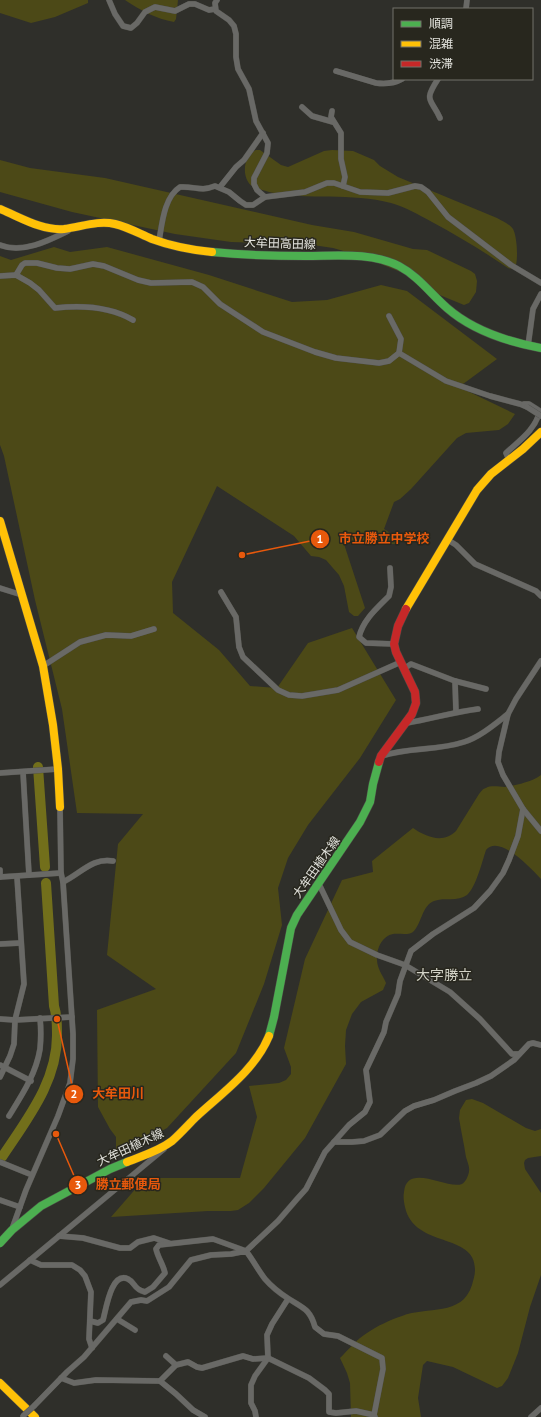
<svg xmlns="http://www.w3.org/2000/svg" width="541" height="1417" font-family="'PT Sans','Noto Sans JP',sans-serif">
<rect width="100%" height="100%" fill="#2f2f2a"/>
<!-- green -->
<g fill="#4c4917">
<path d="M0,0H88V3L55,17L31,23L0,13Z"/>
<path d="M125,0H178L176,19L174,22C156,19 140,10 125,0Z"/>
<path d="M256,150H260L281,165L288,167L324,151L332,150L353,151L374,160L380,166L398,177L497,218C502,221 510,224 513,229C517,236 518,257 516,265L511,269L508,268C483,251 458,236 432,222C419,215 406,207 391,203C351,192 309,201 269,192C263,190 257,189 252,186C241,178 243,155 256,150Z"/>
<path d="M0,160L30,168L105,178L312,225L354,232L413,249L427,250L471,271L475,274L477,281L476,292L469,303L464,305L430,291L408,275L361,256L333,248L306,244L231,242L175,234L72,212L0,192Z"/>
<path d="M54,247L70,252L107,247L209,275L292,302L327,300L381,285L407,291L497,359L459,387L515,414L508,424L499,430L466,433L457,438L411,489L400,499L394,502L384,529C391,533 395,536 397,544H344L365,608L358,616H354L349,612L344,586L339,575L326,560L319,557L311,556L294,536L217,486L172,582L173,613L219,650L250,686L277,688L308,643L352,628L396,700L360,758L308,825L288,858L278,888L282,925L264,984L236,1053L167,1128L137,1144L116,1151V1137L110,1129L98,1107L97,1010L156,989L107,955L118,844L143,814L77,813L62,709L35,600L4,456L0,445V256L11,260Z"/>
<path d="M541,775V879C531,869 500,834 486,850C482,862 476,887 467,895C458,902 444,897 434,901C422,906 422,922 414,931C410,936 399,933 393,934C382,936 376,949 377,960C377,968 383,976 386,983L383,990L361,1002L352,1014L346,1030L345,1046L346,1064L305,1138L264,1188L249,1203L238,1210L231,1211H208L111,1217L145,1178H240L257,1117L249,1086L279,1083L286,1080L291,1074V1067L284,1048L305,959L342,880L373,872L372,861L413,828C426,837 443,844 456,831L479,794C481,792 482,789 486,788C491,785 499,787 505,787C516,785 532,782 541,775Z"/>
<path d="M472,1099L483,1103L526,1128L535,1131L541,1129V1156L528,1158L525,1160L524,1163L525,1169L541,1193V1275L530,1307L518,1353L508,1378L502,1386L497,1388L453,1367L427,1361L423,1365L418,1398L421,1417H351L350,1383L347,1373L340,1358C348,1350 357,1339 367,1333C377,1326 390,1320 402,1316C427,1306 462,1317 472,1285C473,1280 475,1276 475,1270C476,1232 414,1249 405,1207C404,1202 403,1197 404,1192C407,1162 447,1190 462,1184C465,1183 469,1175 469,1171C470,1167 467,1161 466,1157C464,1144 461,1131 459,1118L460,1110L466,1100Z"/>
</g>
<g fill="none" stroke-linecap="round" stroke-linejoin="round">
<!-- river -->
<g stroke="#726f1b" stroke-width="10">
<path d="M38,767L45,867"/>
<path d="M0,1157H2C27,1119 58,1081 57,1033C57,1024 57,1015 54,1006L46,883"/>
</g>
<defs>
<g id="street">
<path d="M109,0L115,14L123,26L131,28L137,23L145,12L155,7L175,11L189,4H195L209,10L215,9"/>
<path d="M217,0L215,3L216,11L229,20L234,26L236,34V57L238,69L249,89L256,121L268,143L267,153L254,178V184L257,190L265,197"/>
<path d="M466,9L467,0"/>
<path d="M336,71L376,83C384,84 395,83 402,79"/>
<path d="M438,79C423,102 431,98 440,118"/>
<path d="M302,107L312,116L333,122"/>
<path d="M332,111L331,117L341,133V159L345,177L343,186"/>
<path d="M220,187L236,167L244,160L263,133"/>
<path d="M159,241C162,224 164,197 180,187C195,186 200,192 215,186L229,192L240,201L246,205H253L265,197L305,192L327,183H334L360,192L388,193L415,186L421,187L428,192L448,217L511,265L541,283"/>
<path d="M0,245C22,254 48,241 68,231"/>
<path d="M16,275L22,265L25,263H37L57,268L70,269L93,264L104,266L138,280L151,283L192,282L203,287L220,304L263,332L315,352L336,358L379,363L389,361L399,353L401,339L389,316"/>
<path d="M0,276L16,275L30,283L39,290L55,308C82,305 109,306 133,320"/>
<path d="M528,346L533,309L541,294"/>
<path d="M399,353L446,381L490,396L520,404L527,407"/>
<path d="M509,460L506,453C520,440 535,430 540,411L529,404H524"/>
<path d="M448,540L456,545L475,564L536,591L541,596"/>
<path d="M390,568L391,587L389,596C377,608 363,620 359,637L366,643L394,644"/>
<path d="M0,588L22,595"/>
<path d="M221,592L236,617L239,647L243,657L278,690L289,695L302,696L338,690L401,662"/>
<path d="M541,661L516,699L508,714L499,752L498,762L503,775L523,809L541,831"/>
<path d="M43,666L80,642L106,635L131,636L154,629"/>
<path d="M405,668L411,664L455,681L486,689"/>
<path d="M455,681L456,712"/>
<path d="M407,723C431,719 454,712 478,709"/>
<path d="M382,756C408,747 437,751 464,742C480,737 495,724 508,714"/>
<path d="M23,772L29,875"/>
<path d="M0,773L58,769"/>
<path d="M0,870V877"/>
<path d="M0,877L61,873"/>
<path d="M63,882C80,874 93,857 113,861"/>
<path d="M319,884L341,930L350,942L377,955L405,965L450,992L480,1019L512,1054H519"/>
<path d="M0,944L21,943"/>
<path d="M0,1019L15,1020L72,1017"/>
<path d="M0,1065L31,1081"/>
<path d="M0,1077L10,1056L14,1044L15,1020L24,984L17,877"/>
<path d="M9,1116C22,1095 36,1074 40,1049C41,1039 41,1028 40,1018"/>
<path d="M334,1142H352L364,1141L380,1135L405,1111L414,1106L434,1100L455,1091L476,1083L491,1076L514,1060L529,1044L533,1043L541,1045"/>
<path d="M0,1162L32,1175"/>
<path d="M0,1200L20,1207"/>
<path d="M12,1229L26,1190L58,1116L70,1083L73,1059V1034L63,882L61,873L60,807"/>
<path d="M59,1236L83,1238L120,1248H130L138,1242L154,1238L169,1243"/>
<path d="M30,1260L41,1265H72L80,1270L85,1276L91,1292L89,1339L92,1348"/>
<path d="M0,1285L164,1149"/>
<path d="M117,1319L135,1330"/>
<path d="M90,1321L98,1323L103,1320C106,1310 111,1271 128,1279C136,1283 133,1289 145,1292L153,1287L165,1273C163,1264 158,1258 156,1249L159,1245L213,1239L246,1251L278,1221L297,1199L306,1189L325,1152L349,1125L365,1112L370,1102L366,1070L384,1032L386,1022L398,994L400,981L411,951L433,934L474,908L490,891L503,873L509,860L518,836L523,809"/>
<path d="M166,1356L176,1365"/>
<path d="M61,1378L74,1383L96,1380L160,1381L176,1394L193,1410L205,1417"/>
<path d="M160,1381L176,1365L188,1362L197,1367L202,1368L243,1356L253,1359L268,1358L309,1378L325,1390L329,1394V1412L336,1413L356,1411L374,1415L375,1417"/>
<path d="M34,1406L67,1372L84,1357L131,1302L141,1300L147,1301L169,1287L191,1260L211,1255L231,1254L246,1251C253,1260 258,1270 265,1279C271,1286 281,1294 289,1299C303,1308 310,1309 315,1327L324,1334L338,1336L382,1358L383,1369L374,1415"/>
<path d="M256,1417L255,1411L251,1403V1385L255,1376L268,1358L267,1335L272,1324L288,1299"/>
<path d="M531,1417L541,1408"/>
</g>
<g id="fast">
<path d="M212,252C243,255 275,256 306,256C336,256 371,252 399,266C418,276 431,294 447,308C472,330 509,342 541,348"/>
<path d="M269,1036L274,1017L291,928L297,915L360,822L370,802L373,784L379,762"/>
<path d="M0,1243L12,1230L41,1206L110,1169L127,1162"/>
</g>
<g id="slow">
<path d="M0,209C20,217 42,231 64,229C81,227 98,220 115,224C128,227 140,234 152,239C171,246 191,250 212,252"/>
<path d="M0,521L43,666L53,725L58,769L60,807"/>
<path d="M406,609L477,490L491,474L523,449L541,432"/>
<path d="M127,1162C142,1156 159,1151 172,1141C180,1134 188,1125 196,1117C222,1093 255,1070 269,1036"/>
<path d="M0,1383L35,1417"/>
</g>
<path id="jam" d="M379,762L381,756L412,714L416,703L415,692L396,652L394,644L398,626L406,609"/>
</defs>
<!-- street casing -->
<use href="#street" stroke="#4c4c47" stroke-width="6"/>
<!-- fast casing -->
<use href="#fast" stroke="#4c4c47" stroke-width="9"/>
<!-- slow casing -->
<use href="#slow" stroke="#4c4c47" stroke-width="9"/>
<!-- jam casing -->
<use href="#jam" stroke="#4c4c47" stroke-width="9"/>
<!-- street -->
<use href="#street" stroke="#696966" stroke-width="5.5"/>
<!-- fast -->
<use href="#fast" stroke="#4caf50" stroke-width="8"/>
<!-- slow -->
<use href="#slow" stroke="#ffc107" stroke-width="8"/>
<!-- jam -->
<use href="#jam" stroke="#c62828" stroke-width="8"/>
<defs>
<g id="street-bridge">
<path d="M527,407L541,416"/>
<path d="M23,1416L34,1406"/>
</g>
</defs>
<!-- street-bridge casing -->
<use href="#street-bridge" stroke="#4c4c47" stroke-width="6" stroke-linecap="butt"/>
<!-- street-bridge -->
<use href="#street-bridge" stroke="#696966" stroke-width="5.5"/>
</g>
<g text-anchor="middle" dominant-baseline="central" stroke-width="3" stroke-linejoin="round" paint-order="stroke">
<!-- street labels -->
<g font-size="12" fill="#e3e3dd" stroke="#28271e">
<text transform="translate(280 243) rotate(2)">大牟田高田線</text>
<text transform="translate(316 867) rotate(-55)">大牟田植木線</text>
<text transform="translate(130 1147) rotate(-25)">大牟田植木線</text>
</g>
<!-- quarter labels -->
<g font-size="14" fill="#d3d3c7" stroke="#28271e">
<text x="444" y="975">大字勝立</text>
</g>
</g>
<!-- callouts -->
<path fill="none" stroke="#e8590c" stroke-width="1.5" d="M242 555L320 539M57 1019L74 1094M56 1134L78 1185"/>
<g fill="#e8590c" stroke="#28271e" stroke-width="1.5">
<circle cx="242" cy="555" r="4"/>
<circle cx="57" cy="1019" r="4"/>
<circle cx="56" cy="1134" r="4"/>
<circle cx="320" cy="539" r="10"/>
<circle cx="74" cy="1094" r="10"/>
<circle cx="78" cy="1185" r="10"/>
</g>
<g font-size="12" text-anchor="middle" font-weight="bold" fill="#fff">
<text x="320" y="543">1</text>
<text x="74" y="1098">2</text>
<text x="78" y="1189">3</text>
</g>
<g font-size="13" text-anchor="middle" font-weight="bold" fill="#e8590c" stroke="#28271e" stroke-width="3" stroke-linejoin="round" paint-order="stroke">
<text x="384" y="543">市立勝立中学校</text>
<text x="118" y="1098">大牟田川</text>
<text x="128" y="1189">勝立郵便局</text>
</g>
<!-- legend -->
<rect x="393" y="8" width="140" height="72" fill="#28271e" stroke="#73726a"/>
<rect x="401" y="21" width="20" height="6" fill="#4caf50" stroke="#73726a"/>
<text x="429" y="28" font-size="12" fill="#e3e3dd">順調</text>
<rect x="401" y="41" width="20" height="6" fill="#ffc107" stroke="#73726a"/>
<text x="429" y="48" font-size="12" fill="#e3e3dd">混雑</text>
<rect x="401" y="61" width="20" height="6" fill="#c62828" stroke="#73726a"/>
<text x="429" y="68" font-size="12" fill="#e3e3dd">渋滞</text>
</svg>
